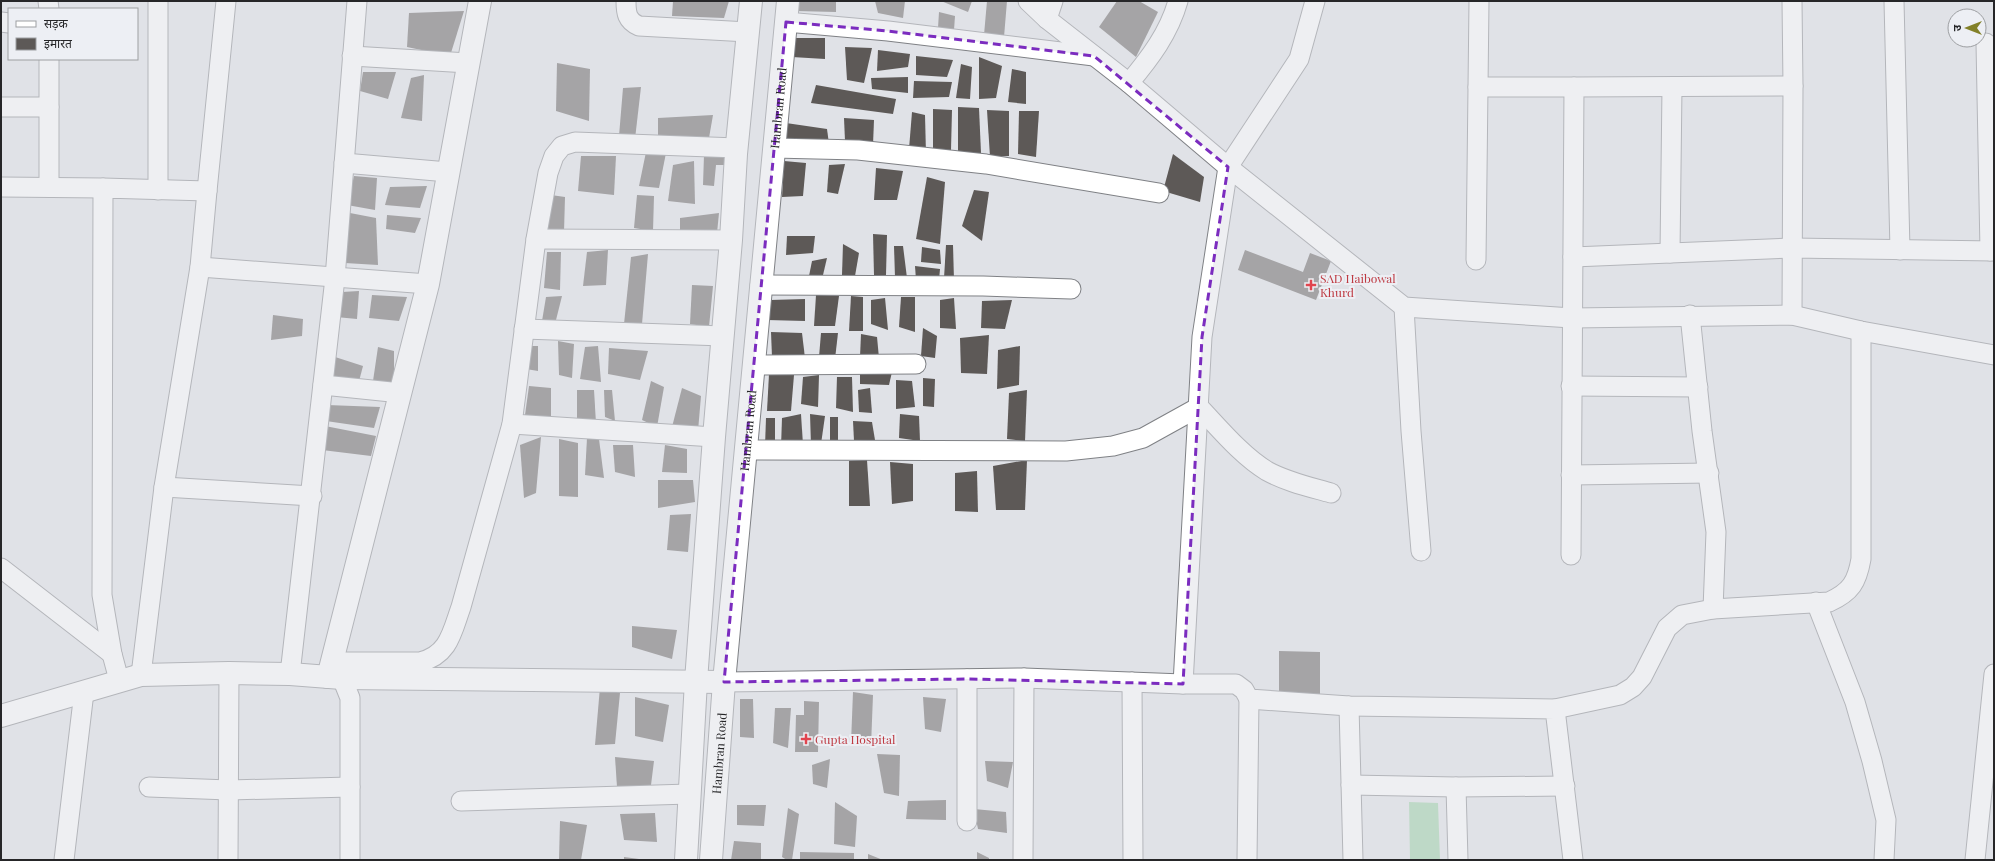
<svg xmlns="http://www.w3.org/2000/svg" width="1995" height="861" font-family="'Playfair Display','Noto Sans Devanagari',serif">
<rect width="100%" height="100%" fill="#e0e2e7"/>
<!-- green -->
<path fill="#96cfa1" d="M1409,802L1438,803L1440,860H1410Z"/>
<!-- building -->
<g fill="#5d5957">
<path d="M673,1H729L724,18L672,16Z"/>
<path d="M795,1H836V12L795,11Z"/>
<path d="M875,1H905L903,18L878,13Z"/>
<path d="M941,1H972L968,12Z"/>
<path d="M987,1H1007L1004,37L984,35Z"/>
<path d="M1117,1H1139L1158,12L1136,57L1099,27Z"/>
<path d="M464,11L450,56L407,47L409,13Z"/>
<path d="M939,12L955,16L954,30L938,28Z"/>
<path d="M793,38H825V59L792,57Z"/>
<path d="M845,47L872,48L864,83L847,80Z"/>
<path d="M878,50L910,54L908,67L877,71Z"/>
<path d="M916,56L953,60L947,77L916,75Z"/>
<path d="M979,57L1002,66L996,98L979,99Z"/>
<path d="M557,63L590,69L589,121L556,111Z"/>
<path d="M961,64L972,67L970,99L956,98Z"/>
<path d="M1012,69L1026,72V104L1008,102Z"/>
<path d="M363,72H396L388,99L360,91Z"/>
<path d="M424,75L422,121L401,118L411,78Z"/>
<path d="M908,77V93L872,89L871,78Z"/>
<path d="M914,81L952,82L949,97L913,98Z"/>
<path d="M816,85L896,99L893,114L811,103Z"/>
<path d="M641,87L635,139L619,136L623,88Z"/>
<path d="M958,107L979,108L981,153L958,154Z"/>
<path d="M933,109L952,110L951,150L933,151Z"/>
<path d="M987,110L1009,111V156L990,157Z"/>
<path d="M1019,111H1039L1036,157L1018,154Z"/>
<path d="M912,112L925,115L926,154L909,149Z"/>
<path d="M713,115L709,138L658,137V118Z"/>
<path d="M844,118L874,120L873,145L845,141Z"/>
<path d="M786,123L827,129L829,144L786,141Z"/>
<path d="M646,152L666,153L659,188L639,186Z"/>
<path d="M1173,154L1204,177L1200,202L1163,191Z"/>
<path d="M704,155L725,157V165H716L714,186L703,185Z"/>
<path d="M581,156H616L614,195L578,191Z"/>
<path d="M694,161L695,204L668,201L673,165Z"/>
<path d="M784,161L806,163L803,196L782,197Z"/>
<path d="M845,164L838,194L827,192L829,165Z"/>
<path d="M876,168L903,171L897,200H874Z"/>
<path d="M354,176L377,178L375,210L347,205Z"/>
<path d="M927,177L945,182L940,244L916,239Z"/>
<path d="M427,186L420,208L385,205L390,187Z"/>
<path d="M974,190L989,192L982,241L962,226Z"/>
<path d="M551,195L565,197L564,232L545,228Z"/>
<path d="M637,195L654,196L653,231L634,228Z"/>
<path d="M350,213L376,218L378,265L345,263Z"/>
<path d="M719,213L717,233L680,235V218Z"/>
<path d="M387,215L421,218L415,233L386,229Z"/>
<path d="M873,234L887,235L886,275H874Z"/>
<path d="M787,236H815L813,253L786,255Z"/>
<path d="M843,244L859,253L855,276L842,275Z"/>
<path d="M946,245H953L954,280L944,278Z"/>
<path d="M894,246H903L907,278H895Z"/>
<path d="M922,247L940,250L941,264L921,262Z"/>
<path d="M608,250L606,285L583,286L587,252Z"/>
<path d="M1245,250L1303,272L1310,253L1331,261L1316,300L1238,270Z"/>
<path d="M547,252H561L560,290L544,288Z"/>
<path d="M648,254L642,324H624L631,257Z"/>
<path d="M827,258L823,275L809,276L812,261Z"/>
<path d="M915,266L940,269L939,280H916Z"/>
<path d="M692,285L713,286L709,327L690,324Z"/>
<path d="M359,291L357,319L336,317L342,292Z"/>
<path d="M372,295L407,297L399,321L369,318Z"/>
<path d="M816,295L839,296L835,326H814Z"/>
<path d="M562,296L555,324L542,321L546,297Z"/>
<path d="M851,296L863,297V331H849Z"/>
<path d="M901,297H915V332L899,327Z"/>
<path d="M885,298L888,330L871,324V300Z"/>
<path d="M954,298L956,329L940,328V300Z"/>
<path d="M805,299V321L767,320L770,300Z"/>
<path d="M1012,300L1005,329L981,328L982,301Z"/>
<path d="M273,315L303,319L302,336L271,340Z"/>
<path d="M923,328L937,336L935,358L921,356Z"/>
<path d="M771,332L802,333L805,358L772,357Z"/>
<path d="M821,333H838L835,359L819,357Z"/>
<path d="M861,334L877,337L879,358L860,357Z"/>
<path d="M989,335L987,374L961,373L960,338Z"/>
<path d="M558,341L574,344L572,378L559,375Z"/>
<path d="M527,346H538V371L526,369Z"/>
<path d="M598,346L601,382L580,379L585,347Z"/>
<path d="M1020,346L1019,385L997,389L998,350Z"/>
<path d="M378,347L394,351V384L373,381Z"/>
<path d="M609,348L648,351L640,380L608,374Z"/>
<path d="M332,356L363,366L358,385L327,381Z"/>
<path d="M860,367L892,372L889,385L860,384Z"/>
<path d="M769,374L794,375L791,411H767Z"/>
<path d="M819,375L818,407L801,404L803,377Z"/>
<path d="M837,377H852L853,412L836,408Z"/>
<path d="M923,378L935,379L934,407L923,406Z"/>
<path d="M896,380L912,381L915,407L896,409Z"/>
<path d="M651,381L664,387L657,427L642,420Z"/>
<path d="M529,386L551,388V418L525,415Z"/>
<path d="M682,388L701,396L698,431L672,427Z"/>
<path d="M870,388L872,413L859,412L858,390Z"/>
<path d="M577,390H594L596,423L577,420Z"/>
<path d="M604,390H612L615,421L605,417Z"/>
<path d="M1027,390L1025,441L1007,439L1009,393Z"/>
<path d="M327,405L380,407L374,428L326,421Z"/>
<path d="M801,414L803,445L781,447L782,418Z"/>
<path d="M810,414L825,416L821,444L811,445Z"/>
<path d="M900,414L919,416L920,441L899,438Z"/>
<path d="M830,417H838V440L830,441Z"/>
<path d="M766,418H775V446H765Z"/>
<path d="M853,421L872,422L875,440L854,441Z"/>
<path d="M325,426L376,436L371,456L322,450Z"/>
<path d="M541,437L536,493L524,498L520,445Z"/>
<path d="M587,438L599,439L604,478L585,475Z"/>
<path d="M559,439L578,443V497L559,496Z"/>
<path d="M613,445H633L635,477L615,472Z"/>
<path d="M665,445L687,449V473L662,472Z"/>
<path d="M867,460L870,506H849V461Z"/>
<path d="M1027,460L1025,510H996L993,466Z"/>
<path d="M890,462L913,464V501L892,504Z"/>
<path d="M977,471L978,512L955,511V473Z"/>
<path d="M658,480H693L695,502L658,508Z"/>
<path d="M691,514L688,552L667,550L670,515Z"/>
<path d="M632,626L677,630L672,659L632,647Z"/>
<path d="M1279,651L1320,652V697H1279Z"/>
<path d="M600,687L620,693L615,744L595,745Z"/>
<path d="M853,692L873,695L871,746L851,743Z"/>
<path d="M635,697L669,705L663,742L635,736Z"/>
<path d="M923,697L946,699L941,732L925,729Z"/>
<path d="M740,699H753L754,738L740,737Z"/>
<path d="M804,701L819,702L818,752H795L796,715H804Z"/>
<path d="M775,708H791L788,748L773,743Z"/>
<path d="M877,754L900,755L899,796L884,793Z"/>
<path d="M615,757L654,761L651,785L617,787Z"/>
<path d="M830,759L827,788L813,784L812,765Z"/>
<path d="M985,761L1013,762L1008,788L987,781Z"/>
<path d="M946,800V820L906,819L908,801Z"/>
<path d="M835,802L857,816L855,847L834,844Z"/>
<path d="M737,805H766L764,826L737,825Z"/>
<path d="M788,808L799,814L792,860H787L782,857Z"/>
<path d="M974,809L1006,812L1007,833L978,829Z"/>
<path d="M655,813L657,842L624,840L620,814Z"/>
<path d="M560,821L587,825L581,860H559Z"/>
<path d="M734,841L761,843V860H731Z"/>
<path d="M800,852L854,853V860H800Z"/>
<path d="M977,852L989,858V860H977Z"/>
<path d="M868,854L883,860H868Z"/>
<path d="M624,857L639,859V860H624Z"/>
</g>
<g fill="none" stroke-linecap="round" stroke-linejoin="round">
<defs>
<g id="minor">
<path d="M48,1L49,9"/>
<path d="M626,1C626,13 627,21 639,26L748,32"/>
<path d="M1028,1L1047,19L1129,83L1228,167L1404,307L1572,318L1792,315L1861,331L1994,355"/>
<path d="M1792,1L1793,86L1792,315"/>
<path d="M1894,1L1900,250"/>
<path d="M1047,19L1053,1"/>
<path d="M1,22L9,23"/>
<path d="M786,22L888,31L1094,56"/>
<path d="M1986,43L1990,251"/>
<path d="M352,56L468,63"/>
<path d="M49,59V187"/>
<path d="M1129,83C1150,58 1169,33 1178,1"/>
<path d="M1478,87H1574"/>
<path d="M1,107H49"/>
<path d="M774,148L858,150L986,164L1159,193"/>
<path d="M344,163L448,172"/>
<path d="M1,187L103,188"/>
<path d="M158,190V1"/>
<path d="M536,239L731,240"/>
<path d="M1670,253L1672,87"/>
<path d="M1573,257L1792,248L1994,251"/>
<path d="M1476,260L1479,1"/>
<path d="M200,267L428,284"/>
<path d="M760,285L983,286L1071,289"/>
<path d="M1404,307L1411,431L1421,551"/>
<path d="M1690,315L1702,431L1716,532L1713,609"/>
<path d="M524,329L723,336"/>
<path d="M754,365L916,364"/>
<path d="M323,385L401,393"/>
<path d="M1571,386L1698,387"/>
<path d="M512,424L714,437"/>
<path d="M745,450L1066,451L1113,446L1143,438L1199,407C1219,428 1242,456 1267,471C1287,482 1310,487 1331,493"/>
<path d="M1571,475L1709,473"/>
<path d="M164,487L312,496"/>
<path d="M1571,555L1574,87L1793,86"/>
<path d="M1,568L112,654"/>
<path d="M1816,602L1855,702L1872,761L1886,820L1884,860"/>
<path d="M331,662H420C449,655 452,632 461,607L512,424L536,239L548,173L554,156L562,146L575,142L737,148"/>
<path d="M290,674L335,278L357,1"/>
<path d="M141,675L164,487L200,267L207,191"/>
<path d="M342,678L350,698V860"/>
<path d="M967,679V821"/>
<path d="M119,680L112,654L102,595L103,188L207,191L226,1"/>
<path d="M724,682L1024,678L1183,684L1202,337L1228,167L1299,59L1315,1"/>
<path d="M1132,682L1133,860"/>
<path d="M1183,684H1236L1244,690L1249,699L1349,706L1555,709L1573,860"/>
<path d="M1349,706L1353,860"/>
<path d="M1555,709L1620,695L1633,687L1642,677L1667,628L1682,615L1713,609L1829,602C1851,592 1857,582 1861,559V331"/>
<path d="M1351,785L1456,787L1565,786"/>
<path d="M149,787L229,790L350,787"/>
<path d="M1456,787L1458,860"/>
<path d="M461,801L689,794"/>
<path d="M64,860L84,692"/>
<path d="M228,860L229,673"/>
<path d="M1023,860L1024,678"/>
<path d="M1247,860L1249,699"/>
<path d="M1975,860L1994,674"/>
</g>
<g id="tertiary">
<path d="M328,677L428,284L480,1"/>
<path d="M1,716L141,675L229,673L290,674L342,678L724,682"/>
</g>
<g id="secondary">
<path d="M686,860L696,681L714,437L731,240L736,154L751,1"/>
<path id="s1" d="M711,860L724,682L788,1"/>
</g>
</defs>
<!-- minor casing -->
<use href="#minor" stroke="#7f8185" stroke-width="21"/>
<!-- tertiary casing -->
<use href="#tertiary" stroke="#7f8185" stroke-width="24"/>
<!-- secondary casing -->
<use href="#secondary" stroke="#7f8185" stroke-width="24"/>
<!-- minor -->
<use href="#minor" stroke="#fff" stroke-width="19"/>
<!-- tertiary -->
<use href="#tertiary" stroke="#fff" stroke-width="22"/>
<!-- secondary -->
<use href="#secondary" stroke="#fff" stroke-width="22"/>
</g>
<!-- marked area -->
<path d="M0 0H1995V861H0ZM786,22L888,31L1094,56L1228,167L1202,337L1183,684L967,679L724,682Z" fill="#e0e2e7" fill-opacity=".55" fill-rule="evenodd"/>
<path fill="none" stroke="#7b2cbf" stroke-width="3" stroke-dasharray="8 5" stroke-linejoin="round" d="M786,22L888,31L1094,56L1228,167L1202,337L1183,684L967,679L724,682Z"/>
<!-- markers -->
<g fill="#e0444e" stroke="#edeff4" stroke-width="1.5">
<path d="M1309 279h4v4h4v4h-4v4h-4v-4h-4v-4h4z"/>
<path d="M804 733h4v4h4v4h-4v4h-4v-4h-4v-4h4z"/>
</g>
<g text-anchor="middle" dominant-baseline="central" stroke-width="4" stroke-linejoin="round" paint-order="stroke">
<!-- street labels -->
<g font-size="12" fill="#262628" stroke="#edeff4">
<text stroke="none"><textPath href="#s1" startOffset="755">Hambran Road</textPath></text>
<text stroke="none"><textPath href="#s1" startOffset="431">Hambran Road</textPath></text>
<text stroke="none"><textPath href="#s1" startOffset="107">Hambran Road</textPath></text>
</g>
<!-- health labels -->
<g font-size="12" fill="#be3a42" stroke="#edeff4" text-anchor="start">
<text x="1320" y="278">SAD Haibowal<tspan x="1320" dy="14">Khurd</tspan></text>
<text x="815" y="739">Gupta Hospital</text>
</g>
</g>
<!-- border -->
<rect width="1995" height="861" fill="none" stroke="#262628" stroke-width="4"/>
<!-- legend -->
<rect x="8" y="8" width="130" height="52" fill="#edeff4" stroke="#9d9fa2"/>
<rect x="16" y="21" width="20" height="6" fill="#ffffff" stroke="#9d9fa2"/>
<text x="44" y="28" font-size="12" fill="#262628">सड़क</text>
<rect x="16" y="38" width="20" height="12" fill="#5d5957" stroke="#9d9fa2"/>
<text x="44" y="48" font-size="12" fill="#262628">इमारत</text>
<!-- north arrow -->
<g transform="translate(1967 28) rotate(270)"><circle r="19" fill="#edeff4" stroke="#9d9fa2"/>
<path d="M0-3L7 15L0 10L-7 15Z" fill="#828028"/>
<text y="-6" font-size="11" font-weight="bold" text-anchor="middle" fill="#262628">उ</text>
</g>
</svg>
